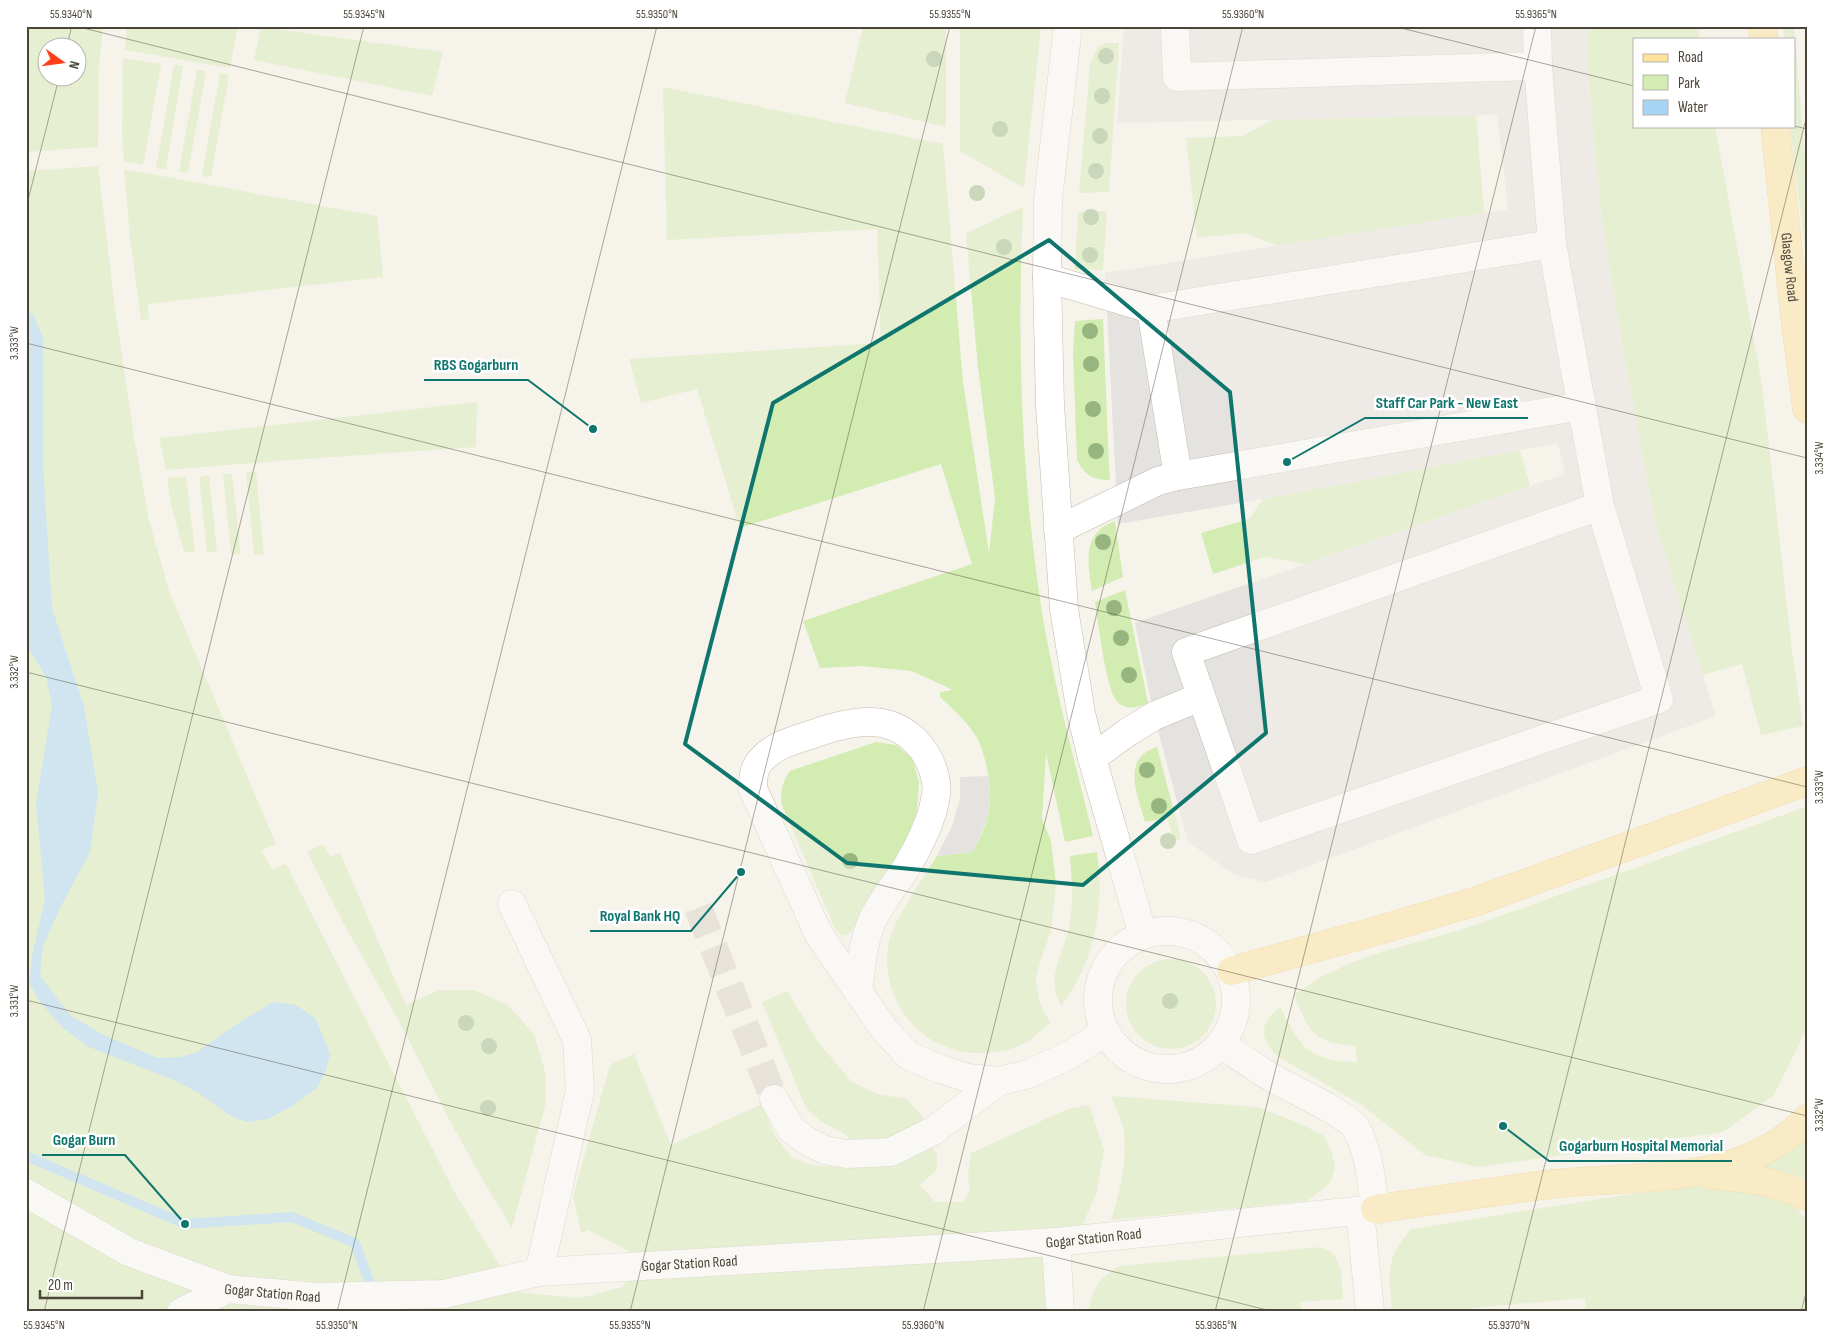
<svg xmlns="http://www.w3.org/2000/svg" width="1833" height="1338" font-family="'Sofia Sans Condensed',sans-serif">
<rect width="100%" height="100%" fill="#f6f3eb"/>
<!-- green -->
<g fill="#d2ecb2" fill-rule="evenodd">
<path d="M26,26H103L99,66L98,147L27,152L28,171L98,166L115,308L134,437L149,520L169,591L276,844L261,850L272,869L286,864L455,1193L516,1292L580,1298L623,1287L638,1256L588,1230L581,1233L573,1196L610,1065L634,1054L671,1145L762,1104L774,1134L792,1158L813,1165L837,1167L851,1161L859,1146L843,1133L822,1122L806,1108L762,1002L787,991L818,1042L851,1081L877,1094L907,1099L922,1116L937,1156V1170L920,1185L935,1202H962L970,1192L968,1175L971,1153L1068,1109L1089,1105L1104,1150L1097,1191L1080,1231L1047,1232L1051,1312H26ZM48,48H78V78H48Z"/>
<path d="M127,26H238L230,68L125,50Z"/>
<path d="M863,26H946V127L845,103Z"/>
<path d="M960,26H1041L1024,188L960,151Z"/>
<path d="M1587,26H1700L1699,39H1634V126H1715L1762,385L1792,651L1803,726L1761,735L1742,664L1703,675L1655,524L1622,345L1601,216L1588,76Z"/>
<path d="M1783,26H1794L1807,183V268L1790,126H1794V39H1784Z"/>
<path d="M261,27L443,52L432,96L254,60Z"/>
<path d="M1106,43H1119L1109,192L1079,193L1090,65L1098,47Z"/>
<path d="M123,58L161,64L143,165L124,161L122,133Z"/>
<path d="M174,65L183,66L166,169L156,168Z"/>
<path d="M197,69L206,71L188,173L179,172Z"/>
<path d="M220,73L229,75L211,177L202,176Z"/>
<path d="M663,87L943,144L963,382L989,553L995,498L978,368L966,233L1023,207C1017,338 1021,470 1040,599C1052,679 1074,758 1093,836L1065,842L1046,753L1042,819L1051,841L1056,883L1051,931L1040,962L1036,977L1037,988L1039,1001L1050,1023C1042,1029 1035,1037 1027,1042C1015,1049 999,1052 986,1053C926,1057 880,1005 888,946C892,921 923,879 937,856L973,852C978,841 984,831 987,820C993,795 989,764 978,740C970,724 953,709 940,697V692L953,690L912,671L862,666L820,668L803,621L972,564L941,464L740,528L697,389L641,403L629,359L881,343L877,229L667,240Z"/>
<path d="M1476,115L1484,213L1278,246L1245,233L1197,238L1186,138L1243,136L1272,120Z"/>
<path d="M124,169L377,216L383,277L148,304L149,319L141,320L130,238Z"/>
<path d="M1107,211L1103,270L1075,269L1078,212Z"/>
<path d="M1103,319L1109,465L1110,480C1092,480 1085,475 1077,460L1073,352L1075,321Z"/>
<path d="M477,402L476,447L291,460L166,470L159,438Z"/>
<path d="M1520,450L1530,486L1306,564L1265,557L1213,574L1201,533L1249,519L1263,499Z"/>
<path d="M246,472H256L264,555L254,554Z"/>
<path d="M223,474H232L241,555L231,554Z"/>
<path d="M209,475L217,553L207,551L199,477Z"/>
<path d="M186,477L195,552H184L171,505L167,478Z"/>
<path d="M1115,521L1123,577L1092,591C1088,562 1081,533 1115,521Z"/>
<path d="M1125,590L1148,703C1138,708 1124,711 1116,700C1106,687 1098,622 1095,602Z"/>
<path d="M876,742L896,745L912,758L919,782L917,811L907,837L855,926L848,934L842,936L836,931L781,803C781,790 782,782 790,771Z"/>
<path d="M1157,747L1181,838L1175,842L1167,818L1145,822C1138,796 1120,758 1157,747Z"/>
<path d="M1805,807L1807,836V1028L1774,1095L1723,1132L1478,1167L1425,1155L1363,1106L1277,1056C1259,1037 1259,1024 1280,1007C1301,1047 1307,1061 1357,1062L1355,1046C1312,1042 1310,1033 1294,995L1321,977L1353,962L1384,951L1461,930Z"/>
<path d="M323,844L330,857L340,853L406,1005L439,990H474L508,1005L534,1034L546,1075L545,1106L512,1228L484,1182L449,1119L400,1023L344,924L307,852Z"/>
<path d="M1097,852C1105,906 1095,962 1061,1006C1045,975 1063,957 1069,927C1074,904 1072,880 1070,856Z"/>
<circle cx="1171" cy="1004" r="45"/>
<path d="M1111,1096L1257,1107L1299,1123L1324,1136L1332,1153L1335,1168L1331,1181L1322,1190L1307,1201L1111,1220C1120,1192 1127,1163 1124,1133C1123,1121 1115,1107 1111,1096Z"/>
<path d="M1807,1139V1179L1783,1172L1758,1170L1757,1163L1792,1149Z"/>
<path d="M1707,1182L1785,1194L1807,1221V1312H1586L1585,1298L1431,1312H1392C1389,1273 1384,1261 1411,1229Z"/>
<path d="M1322,1247L1335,1255L1341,1272L1343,1299L1301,1302V1312H1088C1094,1286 1097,1280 1120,1266Z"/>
</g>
<!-- parking -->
<g fill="#e5e3df">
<path d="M1124,26H1587L1588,76L1601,216L1622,345L1655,524L1716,716L1266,882L1235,875L1188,842L1154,716L1135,623L1565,474L1558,443L1263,499L1118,524L1105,273L1508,209L1497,115L1117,123Z"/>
<path d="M989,776L990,797L987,820L973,852L937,856L952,826L960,799V777Z"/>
</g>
<!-- water -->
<path fill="#a5d4f5" d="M26,309L34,316L43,338V465L52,608L84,706L98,792L90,852L60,908L43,946L40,976L71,1016L104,1035L158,1058L180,1057L196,1053L229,1029L273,1002L296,1005L316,1019L330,1054L326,1071L317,1088L292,1106L268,1119L248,1122L232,1117L200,1094L176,1081L89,1047L63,1028L40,1002L29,983L32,956L45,899L36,804L52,705L46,677L31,652L26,648Z"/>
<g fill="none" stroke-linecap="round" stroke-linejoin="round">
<!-- stream -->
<path stroke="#a5d4f5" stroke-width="10" d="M26,1156L185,1224L292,1217L355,1243L380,1312"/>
<!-- minor-tunnel -->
<path stroke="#d4d0c7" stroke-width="28" stroke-dasharray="28 14" stroke-linecap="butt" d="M698,908L774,1099"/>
<defs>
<g id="minor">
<path d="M1068,26L1048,199L1047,278L1050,405L1064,609L1081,713L1092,758L1143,935"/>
<path d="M1175,26L1177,77L1538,66"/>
<path d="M1537,26L1538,66L1552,244"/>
<path d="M1047,278L1151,309"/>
<path d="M1581,406L1178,476L1151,309L1552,244L1600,506L1659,699L1251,840L1186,652L1600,506"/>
<path d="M1058,530L1158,481L1178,476"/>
<path d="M1092,758L1128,732L1154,716L1200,697"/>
<path d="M512,904L577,1040L580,1091L539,1272"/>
<circle cx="1167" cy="1000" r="69"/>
<path d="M858,993C861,971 862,947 870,926C878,905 894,887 906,868C916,851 926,832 932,813C934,804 938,792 936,783C931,749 905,722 869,722C848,722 827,729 807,736C788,742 770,747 758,764C753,771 753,781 753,789L819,935L884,1029L909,1056L940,1069L968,1078L999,1081L1029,1074L1069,1055L1106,1032"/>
<path d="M774,1099L791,1129L807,1141L825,1150L847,1154L891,1152L933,1131L999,1081"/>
<path id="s1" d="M26,1193L129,1252L228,1289L316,1297L444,1294L539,1272L1056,1242L1375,1209C1371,1182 1370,1151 1355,1127C1346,1114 1292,1089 1276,1080C1257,1069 1239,1056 1221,1044"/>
<path d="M1360,1211L1370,1311"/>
<path d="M1056,1242L1060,1312"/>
<path d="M181,1312L228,1289"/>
</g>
<g id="major">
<path d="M1762,26L1764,39"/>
<path id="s2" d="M1775,126L1795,318L1807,409"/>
<path d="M1231,971L1383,929L1477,901L1807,781"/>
<path d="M1712,1175C1745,1178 1777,1181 1807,1197"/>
<path d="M1375,1209C1434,1201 1493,1191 1552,1184C1639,1174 1740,1188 1807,1119"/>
</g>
</defs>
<!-- minor casing -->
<use href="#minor" stroke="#c3bbad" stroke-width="29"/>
<!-- major casing -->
<use href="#major" stroke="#ecc464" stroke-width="29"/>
<!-- minor -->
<use href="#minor" stroke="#fff" stroke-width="28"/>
<!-- major -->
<use href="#major" stroke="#ffe39b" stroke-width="28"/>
</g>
<!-- trees -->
<g fill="#96b57f">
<circle cx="1106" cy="56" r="8"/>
<circle cx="934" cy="59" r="8"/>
<circle cx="1102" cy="96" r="8"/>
<circle cx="1000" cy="129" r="8"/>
<circle cx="1100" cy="136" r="8"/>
<circle cx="1096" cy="171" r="8"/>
<circle cx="977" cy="193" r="8"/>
<circle cx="1091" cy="217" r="8"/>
<circle cx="1004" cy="247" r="8"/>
<circle cx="1090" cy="255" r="8"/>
<circle cx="1090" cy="331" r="8"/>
<circle cx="1091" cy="364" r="8"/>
<circle cx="1093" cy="409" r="8"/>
<circle cx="1096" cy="451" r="8"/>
<circle cx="1103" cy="542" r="8"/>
<circle cx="1114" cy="608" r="8"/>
<circle cx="1121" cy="638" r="8"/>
<circle cx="1129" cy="675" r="8"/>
<circle cx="1147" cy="770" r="8"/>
<circle cx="1159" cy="806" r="8"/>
<circle cx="1168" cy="841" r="8"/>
<circle cx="850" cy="861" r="8"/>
<circle cx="1170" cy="1001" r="8"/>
<circle cx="466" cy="1023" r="8"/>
<circle cx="489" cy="1046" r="8"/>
<circle cx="488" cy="1108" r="8"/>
</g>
<!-- marked area -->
<path d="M0 0H1833V1338H0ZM1049,240L1230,392L1266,733L1083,885L847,863L685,744L773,403Z" fill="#f6f3eb" fill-opacity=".55" fill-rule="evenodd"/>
<path fill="none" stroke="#0f766e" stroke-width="4" stroke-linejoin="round" d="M1049,240L1230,392L1266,733L1083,885L847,863L685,744L773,403Z"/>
<!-- ticks -->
<path fill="none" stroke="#4b4438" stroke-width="1" stroke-opacity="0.45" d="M75,26L1807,458M1393,26L1634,86M66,48L72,26M1794,126L1807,129M26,208L59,78M26,343L1807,787M26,672L1807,1116M26,1000L1275,1312M44,1312L364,26M337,1312L657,26M630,1312L950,26M923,1312L1243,26M1215,1312L1536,26M1508,1312L1807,115M1801,1312L1807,1289"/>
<g text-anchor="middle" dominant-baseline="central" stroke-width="5" stroke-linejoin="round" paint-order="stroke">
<!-- street labels -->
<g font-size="15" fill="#4b4438" stroke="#fff">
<text stroke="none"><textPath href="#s2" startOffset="142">Glasgow Road</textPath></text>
<text stroke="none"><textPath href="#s1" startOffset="1094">Gogar Station Road</textPath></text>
<text stroke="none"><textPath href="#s1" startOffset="689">Gogar Station Road</textPath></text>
<text stroke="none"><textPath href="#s1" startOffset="269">Gogar Station Road</textPath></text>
</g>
</g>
<!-- callouts -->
<path fill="none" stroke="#0f766e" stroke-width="2" d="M593 429L528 380H424M1287 462L1365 418H1528M741 872L691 931H590M185 1224L125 1155H42M1503 1126L1549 1161H1732"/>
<g fill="#0f766e" stroke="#fff" stroke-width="2">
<circle cx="593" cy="429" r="5"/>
<circle cx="1287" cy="462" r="5"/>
<circle cx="741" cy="872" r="5"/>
<circle cx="185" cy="1224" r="5"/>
<circle cx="1503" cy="1126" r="5"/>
</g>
<g font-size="16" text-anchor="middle" font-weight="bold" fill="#0f766e" stroke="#fff" stroke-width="5" stroke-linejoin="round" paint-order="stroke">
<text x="476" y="370">RBS Gogarburn</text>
<text x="1447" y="408">Staff Car Park - New East</text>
<text x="640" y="921">Royal Bank HQ</text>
<text x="84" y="1145">Gogar Burn</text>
<text x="1641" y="1151">Gogarburn Hospital Memorial</text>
</g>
<!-- border -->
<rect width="1833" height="1338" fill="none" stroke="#ffffff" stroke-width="55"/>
<!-- legend -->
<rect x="1633" y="38" width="162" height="90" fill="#ffffff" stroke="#b7b4af"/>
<rect x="1643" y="54" width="25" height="8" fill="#ffe39b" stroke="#b7b4af"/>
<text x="1678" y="62" font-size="15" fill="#4b4438">Road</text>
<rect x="1643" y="75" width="25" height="15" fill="#d2ecb2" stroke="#b7b4af"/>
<text x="1678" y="88" font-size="15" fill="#4b4438">Park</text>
<rect x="1643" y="100" width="25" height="15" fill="#a5d4f5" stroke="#b7b4af"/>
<text x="1678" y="112" font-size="15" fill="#4b4438">Water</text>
<!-- north arrow -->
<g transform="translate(62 62) rotate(104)"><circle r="24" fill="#ffffff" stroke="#b7b4af"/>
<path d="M0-4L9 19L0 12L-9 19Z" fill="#ff3e19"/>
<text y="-8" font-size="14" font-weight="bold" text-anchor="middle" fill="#4b4438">N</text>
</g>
<!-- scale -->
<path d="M40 1290v8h102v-8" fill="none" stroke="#4b4438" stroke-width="2.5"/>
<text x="48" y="1290" font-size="15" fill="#4b4438" stroke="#ffffff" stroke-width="4" paint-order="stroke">20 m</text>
<rect x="28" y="28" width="1778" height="1282" fill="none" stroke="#4b4438" stroke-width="2"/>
<g font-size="12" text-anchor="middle" fill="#4b4438">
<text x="71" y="18">55.9340°N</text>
<text x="364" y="18">55.9345°N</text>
<text x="657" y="18">55.9350°N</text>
<text x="950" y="18">55.9355°N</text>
<text x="1243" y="18">55.9360°N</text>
<text x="1536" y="18">55.9365°N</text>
<text transform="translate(14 343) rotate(-90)" y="4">3.333°W</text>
<text transform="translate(1819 458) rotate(-90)" y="4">3.334°W</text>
<text transform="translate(14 672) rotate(-90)" y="4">3.332°W</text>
<text transform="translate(1819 787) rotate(-90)" y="4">3.333°W</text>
<text transform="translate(14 1001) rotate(-90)" y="4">3.331°W</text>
<text transform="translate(1819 1115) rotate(-90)" y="4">3.332°W</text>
<text x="44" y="1329">55.9345°N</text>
<text x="337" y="1329">55.9350°N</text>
<text x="630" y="1329">55.9355°N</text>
<text x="923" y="1329">55.9360°N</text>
<text x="1216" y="1329">55.9365°N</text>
<text x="1509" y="1329">55.9370°N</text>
</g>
</svg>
